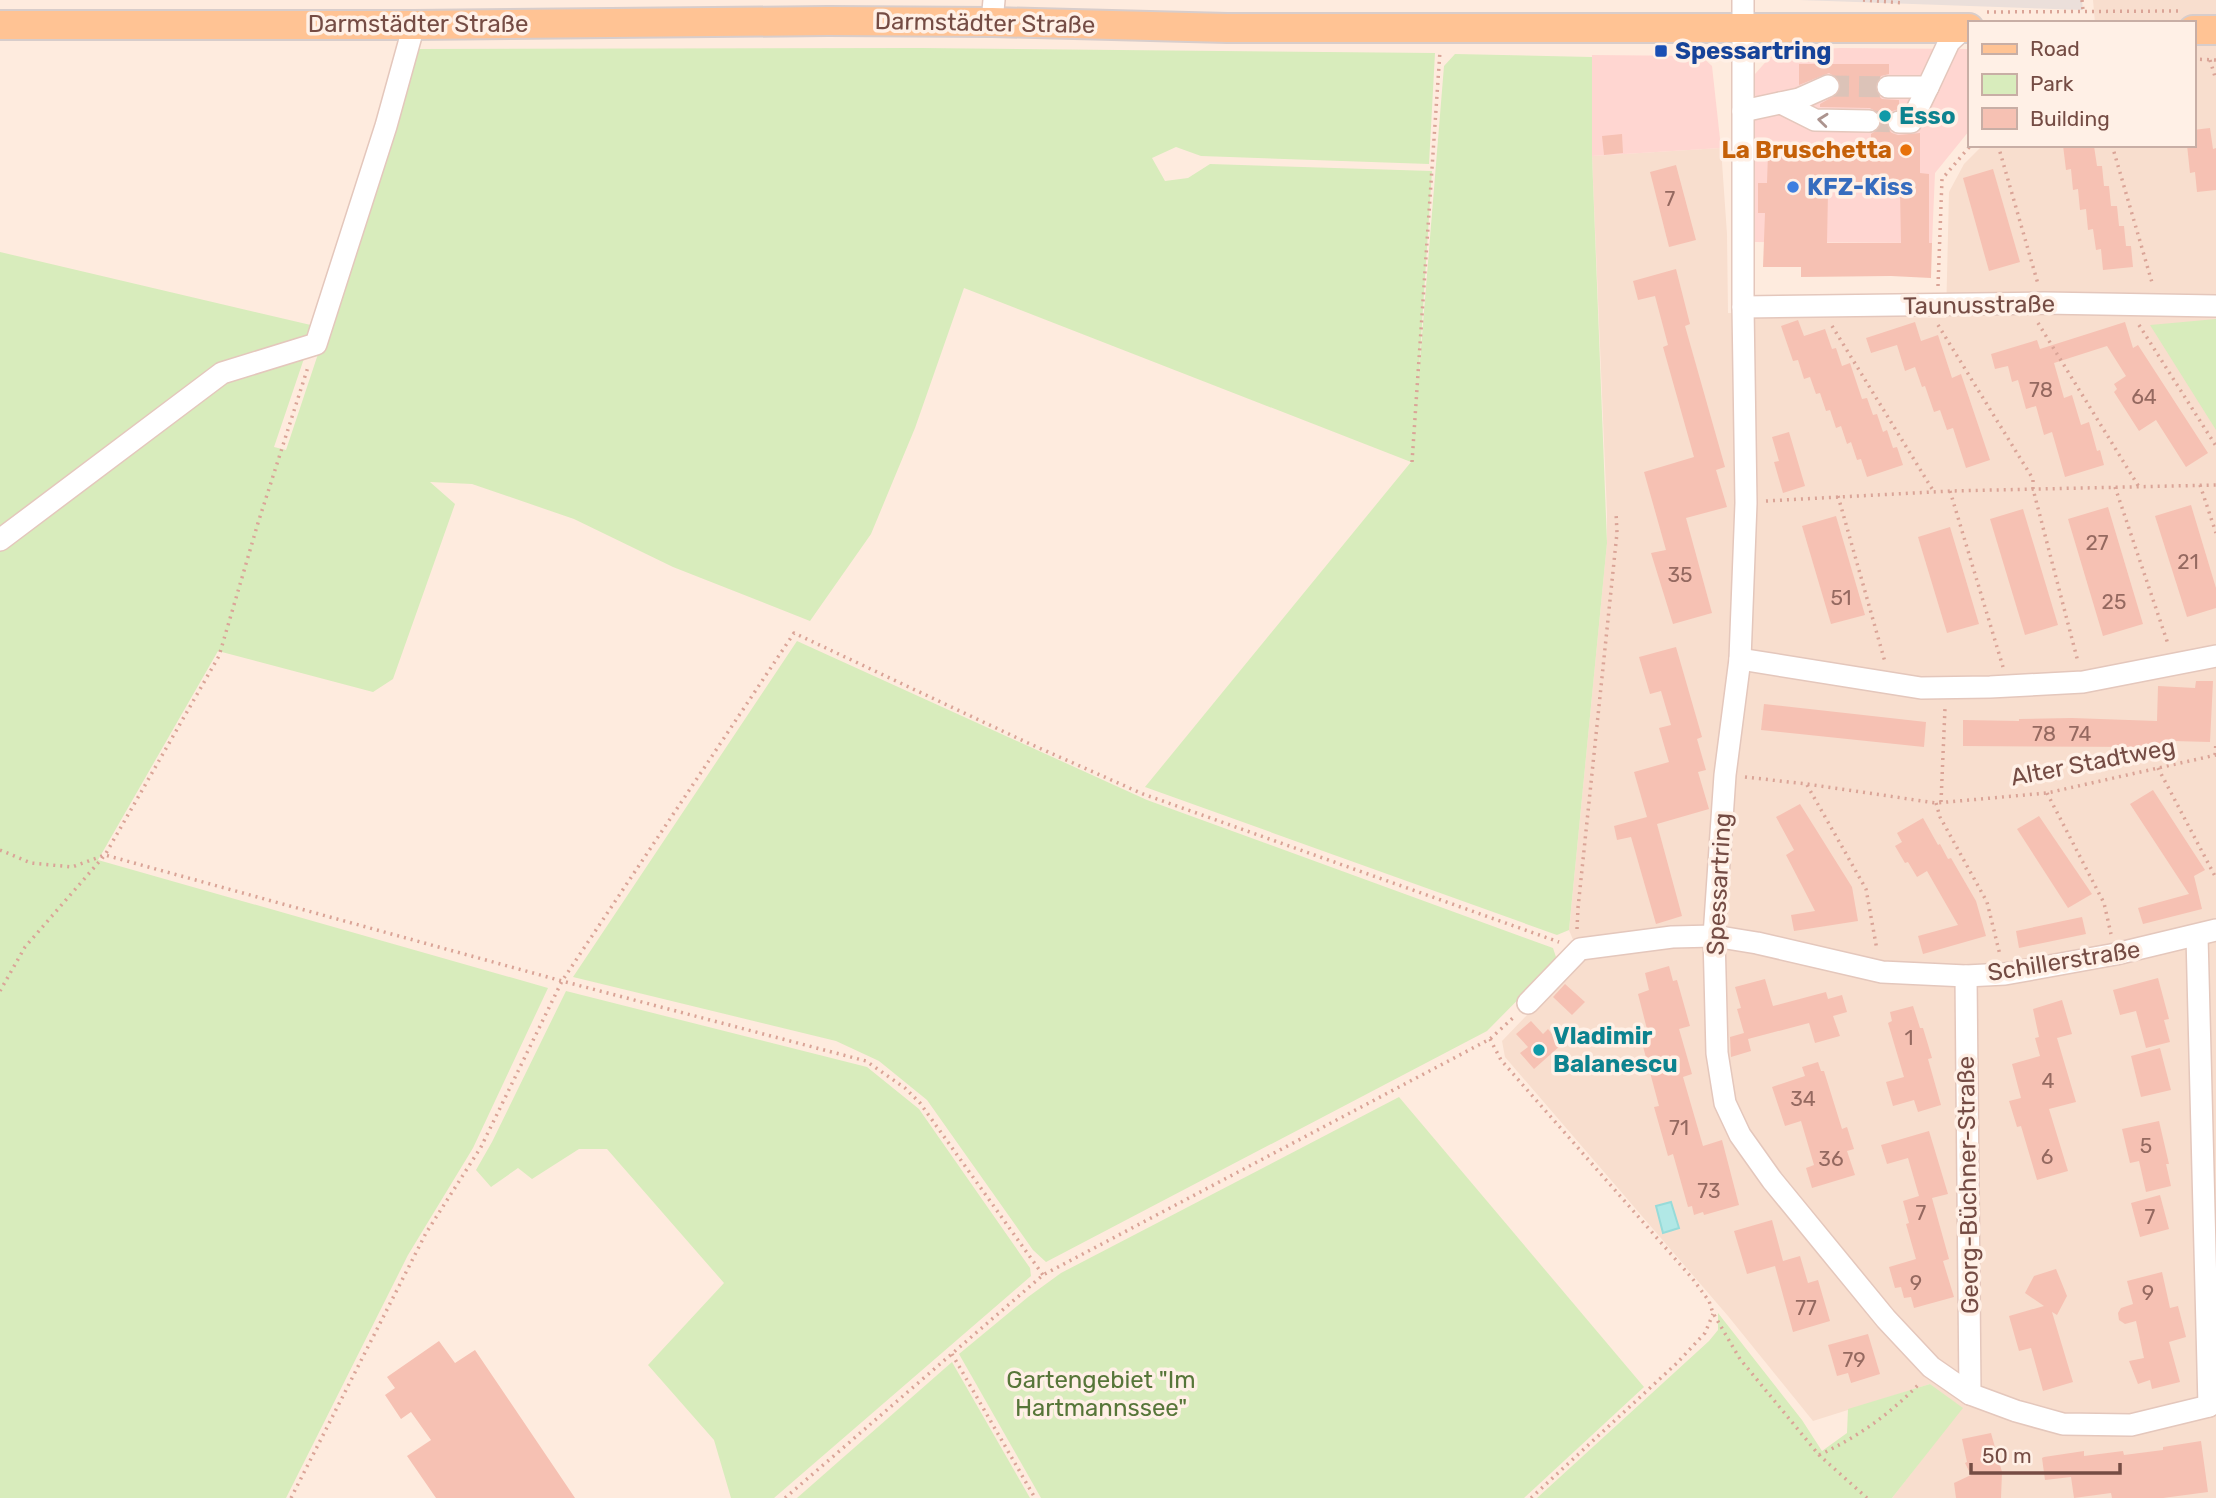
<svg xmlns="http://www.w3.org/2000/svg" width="2216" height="1498" font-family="Rubik,sans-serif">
<rect width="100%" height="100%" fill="#feebde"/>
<!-- residential -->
<path fill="#f8dece" d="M2093,0H2216V1498H1892L1962,1408L1930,1384L1813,1421L1728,1316L1505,1057L1502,1041L1581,959L1569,930L1607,543V513L1592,156L1721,148L1727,234L1728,313L1946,318L1949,192L1964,164L1983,145H2193V23H2095Z"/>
<!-- commercial -->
<g fill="#ffd6d1">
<path d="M1840,48L1969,49V131L1935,173L1932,243L1755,242V74L1770,57L1786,51Z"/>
<path d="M1592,55L1701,56L1712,66L1721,148L1592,156Z"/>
</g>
<!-- industrial -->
<path fill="#ebdfda" d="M1799,0H2082L2083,10Z"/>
<!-- green -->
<g fill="#d8ecbc">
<path d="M921,48L1435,53L1429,164L1201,156L1176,147L1152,158L1165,181L1188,178L1210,164L1432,171L1418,385L1444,66L1455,54L1592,57V156L1607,543L1569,930L1557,935L1145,787L1411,462L964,288L915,428L871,534L810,621L673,567L574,519L472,484L430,482L455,504L393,679L373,692L218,651L98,860L548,988L473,1148L408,1255L286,1498H0V252L315,326L274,447L286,450L338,294L415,49Z"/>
<path d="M2216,319V430L2150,325Z"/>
<path d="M797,641L1147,800L1553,948L1557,960L1487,1031L1046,1262L1033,1250L927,1100L879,1061L836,1041L573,977Z"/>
<path d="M566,991L867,1067L919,1109L1030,1268L1031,1276L774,1498H731L714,1440L648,1365L724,1283L607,1149H579L532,1179L518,1168L491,1187L476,1170L492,1142Z"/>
<path d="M1399,1097L1644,1387L1524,1498H1041L959,1354L1028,1297L1061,1273Z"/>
<path d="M1718,1313L1802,1420L1822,1451L1847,1433L1848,1409L1930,1384L1963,1408L1892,1498H1537L1709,1341L1718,1330Z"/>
<path d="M952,1362L1030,1498H797Z"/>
</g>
<!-- water -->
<path fill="#b1e8e6" stroke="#97dbd9" stroke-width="2" d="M1671,1202L1679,1228L1663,1233L1656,1206Z"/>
<!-- building -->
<g fill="#f6c1b3" fill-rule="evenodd">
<path d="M1799,64H1889V74L1881,76L1875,86L1876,93L1882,99L1899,100V109L1892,111L1887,116V128L1892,133L1898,135L1920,133V173L1929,174V243H1932L1931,278L1891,276L1801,277V267H1763L1765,213H1758V183H1767L1768,153L1871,154V134L1880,128L1882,122L1880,114L1870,108L1820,107V104L1839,93L1840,80L1829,73L1799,85ZM1900,191L1901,243H1827L1828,192Z"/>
<path d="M2210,128L2213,149L2216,148V190L2197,192L2195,172L2190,173L2187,145H2193V130Z"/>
<path d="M1622,134L1623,153L1604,155L1602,136Z"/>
<path d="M2063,145L2094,146L2097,166H2102L2104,186H2109L2111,206H2117L2119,226H2124L2126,246H2131L2133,267L2103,270L2101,249L2096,250L2093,229L2088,230L2086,209L2080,210L2078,189L2073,190L2071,169L2066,170Z"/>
<path d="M1676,165L1696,240L1669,247L1650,172Z"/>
<path d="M1993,169L2020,262L1989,271L1963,178Z"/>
<path d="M1676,269L1690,324L1685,326L1725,467L1716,470L1727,507L1686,518L1712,613L1673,624L1651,553L1666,550L1644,472L1694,457L1663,347L1668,345L1655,296L1638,300L1633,281Z"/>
<path d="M1798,320L1804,336L1825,329L1832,349L1836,348L1842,366L1850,363L1862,399L1867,398L1873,415L1877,414L1883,432L1887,430L1893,448L1897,447L1903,465L1867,477L1861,459L1857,460L1851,442L1847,444L1841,426L1836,428L1830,410L1826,411L1820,393L1816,394L1810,377L1804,379L1798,360L1793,361L1781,326Z"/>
<path d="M1915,322L1921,341L1938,335L1952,378L1961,374L1990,460L1966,468L1953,428L1947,430L1940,410L1934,412L1925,386L1922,387L1915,367L1905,371L1897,345L1871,353L1866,338Z"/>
<path d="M2125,322L2133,348L2138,345L2208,453L2186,467L2156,420L2139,431L2114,392L2117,389L2114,384L2126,376L2107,346L2054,363L2064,398L2072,395L2081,425L2089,422L2097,451L2100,450L2104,465L2065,477L2052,432L2044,435L2036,406L2026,409L2018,380L2012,382L2008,366L1995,369L1991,354L2037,340L2040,349Z"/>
<path d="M1789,432L1805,486L1783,493L1774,462L1779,461L1772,437Z"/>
<path d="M2191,505L2216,588V608L2187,617L2155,516Z"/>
<path d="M2108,507L2143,624L2103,636L2068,519Z"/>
<path d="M2023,509L2058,625L2025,635L1990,519Z"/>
<path d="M1836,516L1865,615L1831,624L1802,526Z"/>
<path d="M1950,527L1979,624L1947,633L1918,537Z"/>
<path d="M1676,647L1702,737L1697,739L1706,770L1698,772L1709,809L1657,824L1682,916L1656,924L1631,837L1617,840L1614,826L1647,817L1634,772L1669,762L1659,728L1671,725L1661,691L1650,694L1639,657Z"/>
<path d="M2196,681H2213L2210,742L2173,741V746L2144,745V747L1963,746V720L2019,721V719L2072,718L2157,721L2158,686L2195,688Z"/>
<path d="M1764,704L1926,722L1924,747L1761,730Z"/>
<path d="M2153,790L2205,870L2194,876L2202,909L2143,924L2138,908L2189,894L2130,804Z"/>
<path d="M1800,804L1852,887L1858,921L1794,931L1791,915L1815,911L1786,855L1794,850L1776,817Z"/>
<path d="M2039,816L2092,894L2068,908L2017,829Z"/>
<path d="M1923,818L1938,845L1940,844L1948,859L1951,858L1976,901L1986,936L1923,954L1918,936L1958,925L1927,871L1917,877L1908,862L1905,863L1895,846L1902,842L1897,833Z"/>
<path d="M2082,917L2086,934L2019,948L2016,931Z"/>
<path d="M1669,966L1673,981L1677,980L1690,1026L1679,1029L1692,1074L1683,1077L1703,1146L1722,1140L1739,1205L1704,1215L1703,1212L1694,1215L1692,1206L1688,1207L1673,1154L1668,1156L1654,1107L1659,1106L1641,1039L1649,1037L1638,994L1649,990L1645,973Z"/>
<path d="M2158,978L2169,1019L2164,1020L2170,1042L2146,1048L2136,1011L2120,1015L2113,990Z"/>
<path d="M1765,979L1773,1006L1826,992L1828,999L1842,995L1847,1012L1833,1016L1840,1036L1815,1043L1809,1023L1748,1039L1751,1051L1731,1057L1730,1037L1744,1033L1737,1009L1741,1008L1735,987Z"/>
<path d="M1565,984L1585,1002L1572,1015L1553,997Z"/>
<path d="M2062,1000L2072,1034L2057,1038L2076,1102L2049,1109L2068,1171L2037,1180L2021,1126L2017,1127L2009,1101L2021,1098L2012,1064L2040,1056L2035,1038L2039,1037L2033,1009Z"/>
<path d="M1913,1006L1920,1028H1923L1932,1058L1928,1059L1941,1105L1918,1112L1914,1100L1893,1106L1886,1082L1904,1077L1888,1023L1892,1021L1890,1012Z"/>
<path d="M1531,1021L1543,1034L1548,1029L1561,1045L1534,1069L1520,1053L1528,1047L1516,1034Z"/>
<path d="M2160,1048L2171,1090L2141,1097L2131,1056Z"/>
<path d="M1818,1062L1821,1071H1824L1842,1129L1847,1127L1854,1149L1847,1151L1855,1175L1812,1188L1806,1168L1814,1165L1801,1121L1785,1126L1772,1087L1805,1076L1802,1067Z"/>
<path d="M2159,1121L2169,1164H2166L2171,1186L2146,1192L2139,1161L2130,1163L2122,1129Z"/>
<path d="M1929,1131L1948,1194L1932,1198L1949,1259L1943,1261L1954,1297L1914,1308L1911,1297L1904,1298L1901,1287L1895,1288L1889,1267L1916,1259L1906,1224L1909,1223L1903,1201L1919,1196L1908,1158L1887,1164L1881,1145Z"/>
<path d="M2160,1195L2169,1229L2140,1237L2131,1203Z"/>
<path d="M1772,1220L1783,1261L1800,1256L1808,1283L1818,1280L1830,1321L1793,1332L1775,1266L1747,1274L1734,1231Z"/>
<path d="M2056,1269L2067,1296L2057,1315L2052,1312L2073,1382L2043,1391L2031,1348L2019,1351L2009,1316L2044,1306L2025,1293L2034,1276Z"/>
<path d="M2162,1272L2170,1308L2178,1306L2186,1337L2169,1342L2180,1382L2152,1389L2150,1380L2138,1384L2129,1361L2144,1358L2136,1321L2125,1324L2119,1320L2118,1313L2121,1308L2133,1304L2127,1281Z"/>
<path d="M1868,1334L1880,1374L1851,1383L1848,1373L1837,1376L1828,1345Z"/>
<path d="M439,1341L455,1363L475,1350L575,1498H436L407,1456L431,1440L411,1412L401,1419L385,1395L395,1388L387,1377Z"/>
<path d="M1991,1433L2002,1472L2001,1498H1956L1954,1483L1971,1475L1965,1463L1967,1462L1962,1439Z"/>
<path d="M2201,1441L2208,1492L2163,1498H2112L2111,1493L2074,1498L2071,1477L2045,1480L2042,1458L2044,1457L2084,1451V1456L2123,1451L2124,1455L2163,1450V1447Z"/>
</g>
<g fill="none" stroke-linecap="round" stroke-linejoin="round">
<!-- minor-tunnel -->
<g stroke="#dcc3b8" stroke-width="21" stroke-dasharray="21 10" stroke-linecap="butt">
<path d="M1828,86L1888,87"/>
<path d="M1869,121L1899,122"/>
</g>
<defs>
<g id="minor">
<path d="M1743,0V307L1746,503L1740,659L1725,775L1714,936L1717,1053L1725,1103L1740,1135L1772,1180L1886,1319L1931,1367L1970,1394L2016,1411L2063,1424L2131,1425L2209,1406L2216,1402"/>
<path d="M992,22L994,0"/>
<path d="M1888,87H1928L1949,42L1964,28"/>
<path d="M1781,103L1815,120L1869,121"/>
<path d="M1743,111L1799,99L1828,86"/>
<path d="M1899,122H1911L1928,87"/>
<path d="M1743,307L2044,303L2216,306"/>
<path d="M0,540L222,373L316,344L386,126L414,25"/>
<path d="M1740,659L1921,688L1990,687L2083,682L2216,656"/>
<path d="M2197,936L2209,1406"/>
<path d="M1966,976L1970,1394"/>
<path d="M1528,1003L1580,949L1672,937L1714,936L1757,943L1882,972L1966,976L2005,974L2116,954L2216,930"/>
</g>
<g id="major">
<path d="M0,25H414L828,21L992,22L1227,28H1969"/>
<path d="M2193,30H2216"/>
</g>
</defs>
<!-- minor casing -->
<use href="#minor" stroke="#e4c7bc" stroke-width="24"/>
<!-- major casing -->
<use href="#major" stroke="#d8cdcb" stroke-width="32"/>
<!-- path -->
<g stroke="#daa497" stroke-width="3.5" stroke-dasharray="2 5" stroke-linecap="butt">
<path d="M1863,0L1903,3"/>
<path d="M2082,0L2083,10"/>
<path d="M1987,12L2179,11"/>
<path d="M2193,59L2216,60"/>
<path d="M2210,60L2216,80"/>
<path d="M1998,145L2038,284"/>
<path d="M2112,145L2153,286"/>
<path d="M1938,286L1942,179L1971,145"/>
<path d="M2038,323L2139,487"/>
<path d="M1938,325L2033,479V489L2078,662"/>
<path d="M2139,325L2216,446"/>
<path d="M1832,326L1934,492"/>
<path d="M1412,462L1440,51"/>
<path d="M2200,485L2216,533"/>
<path d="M2115,487L2168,644"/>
<path d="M1950,491L2003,667"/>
<path d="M1838,496L1885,662"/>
<path d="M1766,501L1950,491L2216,485"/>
<path d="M2215,755L2216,742"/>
<path d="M2158,768L2216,878"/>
<path d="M1745,777L1807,784L1936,803L2047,793L2216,755"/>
<path d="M1807,785L1866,889L1877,950"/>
<path d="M2047,793L2104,903L2111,934"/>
<path d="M1941,802L1945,708"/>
<path d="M1936,803L1940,817L1987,902L2000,955"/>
<path d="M0,850L31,863L72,867L105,855L562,981L866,1061L905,1088L920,1103L1043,1275"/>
<path d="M1577,929L1578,908L1617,533L1616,512"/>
<path d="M0,991L25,947L105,855L219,656L258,523L308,367"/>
<path d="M1490,1039L1501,1060L1692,1278L1709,1301L1713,1313L1740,1359L1819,1455L1867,1498"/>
<path d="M952,1354L1035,1498"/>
<path d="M1819,1455C1858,1437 1890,1414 1920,1383"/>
<path d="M291,1498L426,1233L481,1147L562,981L794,633L1028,743L1143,794L1559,942"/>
<path d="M785,1498L1043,1275L1490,1039L1515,1016"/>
<path d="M1531,1498L1677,1363L1705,1333L1713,1314"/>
</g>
<!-- minor -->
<use href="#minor" stroke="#fff" stroke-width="21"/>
<!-- major -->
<use href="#major" stroke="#ffc394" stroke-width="28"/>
</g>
<!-- one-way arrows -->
<defs><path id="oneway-chevron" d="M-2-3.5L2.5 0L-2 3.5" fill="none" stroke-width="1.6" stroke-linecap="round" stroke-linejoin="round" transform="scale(1.75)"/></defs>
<use stroke="#ac948f" href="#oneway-chevron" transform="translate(1823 120) rotate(-174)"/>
<!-- markers -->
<rect fill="#1a4fb4" stroke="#fff0e6" stroke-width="2.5" x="1654" y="44" width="14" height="14" rx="3.5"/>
<g fill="#0f9aa8" stroke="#fff0e6" stroke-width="2.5">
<circle cx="1885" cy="116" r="7"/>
<circle cx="1539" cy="1050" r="7"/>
</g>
<circle fill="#e8710a" stroke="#fff0e6" stroke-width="2.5" cx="1906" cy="150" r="7"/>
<circle fill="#3f7fe0" stroke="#fff0e6" stroke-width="2.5" cx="1793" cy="187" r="7"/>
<g text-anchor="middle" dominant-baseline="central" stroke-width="7" stroke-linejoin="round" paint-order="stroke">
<!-- number labels -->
<g font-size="21" fill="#956960">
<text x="1670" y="198">7</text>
<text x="2041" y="389">78</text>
<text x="2144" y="396">64</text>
<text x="2097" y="542">27</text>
<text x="2188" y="561">21</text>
<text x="1680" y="574">35</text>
<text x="1841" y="597">51</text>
<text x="2114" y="601">25</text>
<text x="2044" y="733">78</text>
<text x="2080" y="733">74</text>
<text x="1909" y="1037">1</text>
<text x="2048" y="1080">4</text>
<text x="1803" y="1098">34</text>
<text x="1679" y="1127">71</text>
<text x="2146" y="1145">5</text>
<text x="2047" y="1156">6</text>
<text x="1831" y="1158">36</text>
<text x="1709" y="1190">73</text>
<text x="1921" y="1212">7</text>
<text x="2150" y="1216">7</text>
<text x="1916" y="1282">9</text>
<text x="2148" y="1292">9</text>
<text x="1806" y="1307">77</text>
<text x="1854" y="1359">79</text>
</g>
<!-- street labels -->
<g font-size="24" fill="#754c44" stroke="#fff0e6">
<text transform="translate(985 23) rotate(1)">Darmstädter Straße</text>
<text x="418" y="24">Darmstädter Straße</text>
<text transform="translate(1979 305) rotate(-1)">Taunusstraße</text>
<text transform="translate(2093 762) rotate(-11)">Alter Stadtweg</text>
<text transform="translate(1719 884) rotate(-87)">Spessartring</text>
<text transform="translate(2064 961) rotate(-9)">Schillerstraße</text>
<text transform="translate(1968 1185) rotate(-91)">Georg-Büchner-Straße</text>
</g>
<!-- transit labels -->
<g font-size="24" font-weight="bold" fill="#164399" stroke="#fff0e6" text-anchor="start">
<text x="1675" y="51">Spessartring</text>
</g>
<!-- culture labels -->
<g font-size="24" font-weight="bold" fill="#0d838f" stroke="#fff0e6" text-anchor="start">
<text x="1899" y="116">Esso</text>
<text x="1553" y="1036">Vladimir<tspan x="1553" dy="28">Balanescu</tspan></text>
</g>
<!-- food labels -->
<g font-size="24" font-weight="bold" fill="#c56008" stroke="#fff0e6" text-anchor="end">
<text x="1892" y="150">La Bruschetta</text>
</g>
<!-- shop labels -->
<g font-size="24" font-weight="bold" fill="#366cbe" stroke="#fff0e6" text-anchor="start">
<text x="1807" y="187">KFZ-Kiss</text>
</g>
<!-- park labels -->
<g font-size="24" fill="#577639" stroke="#fff0e6">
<text x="1101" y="1380">Gartengebiet "Im<tspan x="1101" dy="28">Hartmannssee"</tspan></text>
</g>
</g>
<!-- legend -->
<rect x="1968" y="21" width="228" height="126" fill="#fff0e6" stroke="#c8aea5" stroke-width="2"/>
<rect x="1982" y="44" width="35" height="10" fill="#ffc394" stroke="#c8aea5" stroke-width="2"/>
<text x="2030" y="56" font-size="21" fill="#754c44">Road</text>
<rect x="1982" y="74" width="35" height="21" fill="#d8ecbc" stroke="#c8aea5" stroke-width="2"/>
<text x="2030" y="91" font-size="21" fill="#754c44">Park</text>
<rect x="1982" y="108" width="35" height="21" fill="#f6c1b3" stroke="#c8aea5" stroke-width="2"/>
<text x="2030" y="126" font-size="21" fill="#754c44">Building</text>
<!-- scale -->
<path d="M1971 1463v10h149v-10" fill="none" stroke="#754c44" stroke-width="3.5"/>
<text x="1982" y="1463" font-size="21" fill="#754c44" stroke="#fff0e6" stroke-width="5" paint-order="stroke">50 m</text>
</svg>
